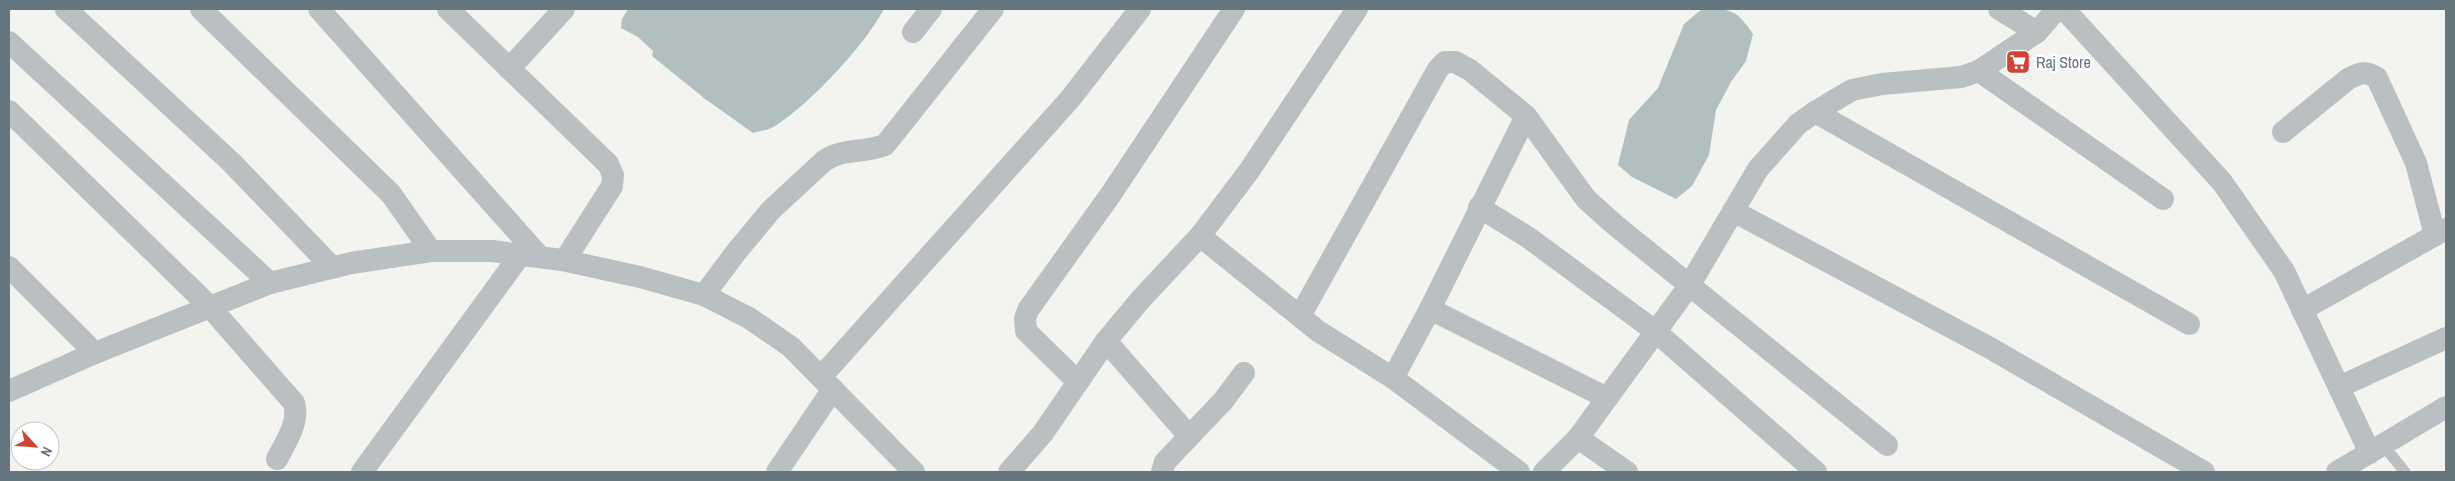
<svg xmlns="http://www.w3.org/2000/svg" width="2455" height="481" font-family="'Archivo Narrow',sans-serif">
<rect width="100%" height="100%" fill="#f3f3f0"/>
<!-- water -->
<g fill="#b2bfc1">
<path d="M628,9H884C864,46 811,103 775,126C769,130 760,131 753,133L704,98L652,56L653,51L638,37L621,28L622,19Z"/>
<path d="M1702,9C1731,9 1736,9 1753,34L1746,61L1731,82L1716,110L1709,155L1692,186L1676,199L1632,177L1618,165L1629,120L1658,88L1684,24Z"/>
</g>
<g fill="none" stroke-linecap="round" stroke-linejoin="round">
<!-- lane -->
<path stroke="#babfc1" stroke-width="11" d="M2383,445L2405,472"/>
<!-- street -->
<g stroke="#babfc1" stroke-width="22">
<path d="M66,9L231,162L333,268"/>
<path d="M201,9L391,194L431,251"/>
<path d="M319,9L540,257"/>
<path d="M448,9L608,164L613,175L612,186L565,260"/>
<path d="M1999,9L2037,32"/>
<path d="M2064,9L2222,182L2284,271L2370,453"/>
<path d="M913,32L931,9"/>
<path d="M9,42L270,283"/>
<path d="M509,69L564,9"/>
<path d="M1979,71L2163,199"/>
<path d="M9,111L210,307L294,403C300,422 285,443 277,459"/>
<path d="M1815,112L2189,324"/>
<path d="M2283,132L2348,79C2360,73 2366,70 2377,78L2416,163L2435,235"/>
<path d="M1479,207L1529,238L1655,331L1816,472"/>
<path d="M1733,211L1990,348L2204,472"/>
<path d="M1200,236L1318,331L1393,378L1519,472"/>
<path d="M9,267L95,353"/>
<path d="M704,295L737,251L771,210L824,161C842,148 865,153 885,145L993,9"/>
<path d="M1430,309L1607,398"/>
<path d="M2302,310L2446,229"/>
<path d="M1300,316L1438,69L1445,62H1455L1470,70L1526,116L1586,199L1615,225L1887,445"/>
<path d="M1106,341L1189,436"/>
<path d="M821,377L1070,99L1140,9"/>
<path d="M1393,378L1430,309L1526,116"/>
<path d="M1078,382L1026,331L1025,319L1028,310L1111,194L1234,9"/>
<path d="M2339,387L2446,338"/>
<path d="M9,391L95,353L270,283L351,263L431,251H492L562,260L640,277L704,295L749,318L791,347L914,472"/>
<path d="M1578,438L1627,472"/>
<path d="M362,472L521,254"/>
<path d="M777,472L833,389"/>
<path d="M1009,472L1043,433L1106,341L1141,299L1200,236L1249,171L1357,9"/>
<path d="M1162,472L1165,462L1223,401L1244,373"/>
<path d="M1544,472L1578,438L1689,286L1758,169L1798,124L1815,112L1852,90L1882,84L1961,77L1979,71L2037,32L2057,9"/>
<path d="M2337,472L2446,407"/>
</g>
</g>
<!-- icons -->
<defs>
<symbol id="supermarket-square" viewBox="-11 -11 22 22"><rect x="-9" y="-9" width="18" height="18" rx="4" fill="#d14232" stroke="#fff"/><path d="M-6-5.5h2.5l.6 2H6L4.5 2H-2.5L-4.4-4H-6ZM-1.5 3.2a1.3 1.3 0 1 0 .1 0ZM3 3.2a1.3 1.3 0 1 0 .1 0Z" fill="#fff"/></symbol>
</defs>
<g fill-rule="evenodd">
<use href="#supermarket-square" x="2004" y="48" width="28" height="28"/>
</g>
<g text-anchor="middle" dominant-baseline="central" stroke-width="5" stroke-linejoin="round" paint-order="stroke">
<!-- poi labels -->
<g font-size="16" fill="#65767e" stroke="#fff" text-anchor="start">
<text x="2036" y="62">Raj Store</text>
</g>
</g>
<!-- border -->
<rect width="2455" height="481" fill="none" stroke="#65767e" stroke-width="20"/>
<!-- north arrow -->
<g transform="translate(35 446) rotate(116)"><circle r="24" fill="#ffffff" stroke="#c1c8cb"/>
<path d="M0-4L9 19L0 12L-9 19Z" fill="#d14232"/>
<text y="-8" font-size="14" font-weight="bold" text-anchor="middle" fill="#65767e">N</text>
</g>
</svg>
